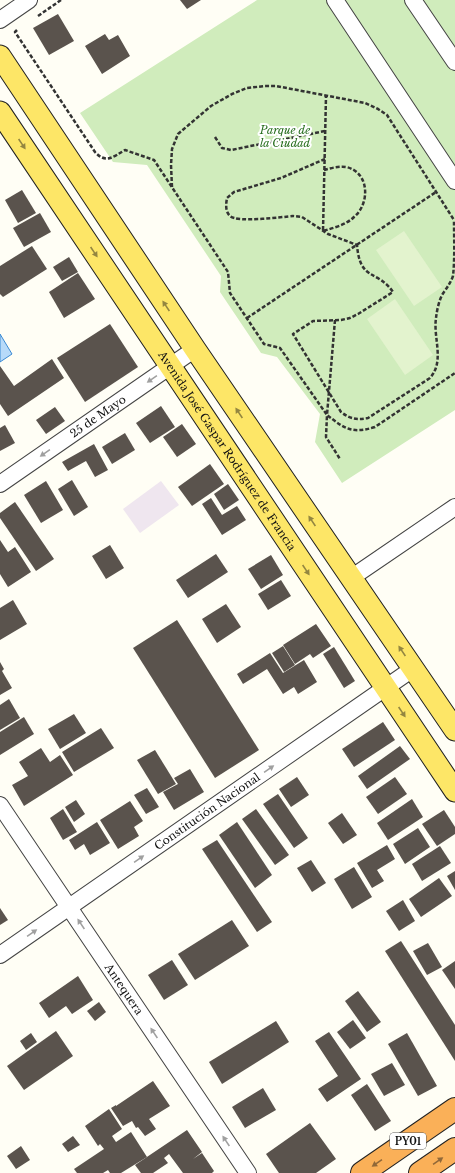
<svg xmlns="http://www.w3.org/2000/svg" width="455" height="1173" font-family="'Libre Baskerville',serif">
<rect width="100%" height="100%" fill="#fffef5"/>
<!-- industrial -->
<path fill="#efe6ef" d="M161,481L179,505L140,533L123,509Z"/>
<!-- green -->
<path fill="#d0ecbc" d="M257,0H455V410L342,483L315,442L320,414L277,357L261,353L220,292L221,276L147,165L113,162L80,113Z"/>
<!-- pitch -->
<g fill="#e3f3ce">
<path d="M404,231L442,287L414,306L376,250Z"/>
<path d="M395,299L433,355L405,375L367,319Z"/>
</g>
<!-- water -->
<path fill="#b7daf9" stroke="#3b89d3" d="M0,334L12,354L0,362Z"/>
<!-- building -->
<g fill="#5a534d">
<path d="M180,0H201L187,9Z"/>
<path d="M58,14L74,41L49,55L33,28Z"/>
<path d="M105,34L109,40L118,35L130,56L102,74L85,46Z"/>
<path d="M22,190L36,213L18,223L5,200Z"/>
<path d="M40,213L51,232L24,247L13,228Z"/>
<path d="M32,246L47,269L3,297L0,294V266Z"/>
<path d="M69,257L78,272L62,281L53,267Z"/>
<path d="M78,273L95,299L64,318L49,292Z"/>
<path d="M110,324L138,367L85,402L57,358Z"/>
<path d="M52,359L64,378L8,416L0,404V366L14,386Z"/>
<path d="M161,406L175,427L150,443L136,423Z"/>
<path d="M55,407L65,421L46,434L36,420Z"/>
<path d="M182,424L196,444L177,457L163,437Z"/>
<path d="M5,425L15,443L0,451V428Z"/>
<path d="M125,433L135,450L112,464L102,447Z"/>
<path d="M94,444L108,470L95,477L86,461L68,471L62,462Z"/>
<path d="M210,464L224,484L192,506L178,487Z"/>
<path d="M72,480L88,507L74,516L58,489Z"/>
<path d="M46,481L63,510L41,523L24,495Z"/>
<path d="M228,484L239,500L224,510L214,494Z"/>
<path d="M211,498L222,515L237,506L246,520L222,535L202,504Z"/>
<path d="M15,502L54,559L36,571L0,518V513Z"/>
<path d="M0,540L8,552L15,547L31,572L8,587L0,574Z"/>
<path d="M110,545L124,568L106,579L92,556Z"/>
<path d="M216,554L228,572L188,598L176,580Z"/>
<path d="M271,555L283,575L261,589L248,569Z"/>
<path d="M281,580L291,596L268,610L258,594Z"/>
<path d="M13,600L27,624L0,640V608Z"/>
<path d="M226,604L241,627L217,643L202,619Z"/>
<path d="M177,620L259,750L215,778L133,648Z"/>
<path d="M316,624L331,646L313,658L310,654L295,664L283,645Z"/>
<path d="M283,646L295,665L284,672L272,653Z"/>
<path d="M334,647L355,681L344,688L323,654Z"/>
<path d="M270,653L283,673L304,660L317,682L298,694L294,687L283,694L267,669L243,684L237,674Z"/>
<path d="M0,662L4,669L2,671L12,688L0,695Z"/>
<path d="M9,699L20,718L0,730V705Z"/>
<path d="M74,714L86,733L60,749L48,729Z"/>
<path d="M24,717L34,734L0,755V732Z"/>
<path d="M383,722L395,740L354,767L342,749Z"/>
<path d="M101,728L114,748L74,772L62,752Z"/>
<path d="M400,746L410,759L367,789L358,776Z"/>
<path d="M41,748L50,762L60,755L73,775L24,806L12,785L28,776L19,762Z"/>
<path d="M155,750L176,784L158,794L137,760Z"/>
<path d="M190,769L204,792L174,810L163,792L178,784L174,778Z"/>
<path d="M297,777L309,795L291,807L279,789Z"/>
<path d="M395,777L407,794L378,814L366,797Z"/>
<path d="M147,788L159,807L146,814L134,795Z"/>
<path d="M278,794L308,838L294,848L263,804Z"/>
<path d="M412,799L423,817L388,840L377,823Z"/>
<path d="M76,800L85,814L74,822L65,807Z"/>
<path d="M130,801L143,821L134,827L139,836L118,849L100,820Z"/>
<path d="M63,809L77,832L63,840L50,818Z"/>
<path d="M256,809L289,855L275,865L242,819Z"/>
<path d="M444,810L455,827V834L437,846L422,824Z"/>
<path d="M342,813L357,835L343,844L328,823Z"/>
<path d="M97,822L110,843L90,855L84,844L75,850L69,840Z"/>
<path d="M237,822L272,875L255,888L219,835Z"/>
<path d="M418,828L430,847L405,864L393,844Z"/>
<path d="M217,840L272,922L257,932L202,849Z"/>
<path d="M387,845L395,859L377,870L384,881L372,888L357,863Z"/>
<path d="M440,846L451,863L422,881L412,864Z"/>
<path d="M311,860L326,883L312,892L297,868Z"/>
<path d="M354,867L372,897L352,909L334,879Z"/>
<path d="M455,871V890L447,876Z"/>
<path d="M439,878L452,896L421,917L409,899Z"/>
<path d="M403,900L415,921L399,931L386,911Z"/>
<path d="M0,908L8,920L0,925Z"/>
<path d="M232,920L249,946L195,980L178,954Z"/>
<path d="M401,941L455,1025V1061L385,951Z"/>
<path d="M428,943L442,967L427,975L413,951Z"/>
<path d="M172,960L188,985L164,1000L148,975Z"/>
<path d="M455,961V989L442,970Z"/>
<path d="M78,976L93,1000L72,1014L66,1006L49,1018L39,1003Z"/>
<path d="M358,991L381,1022L367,1032L345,1001Z"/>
<path d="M99,1002L106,1012L95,1021L87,1011Z"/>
<path d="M353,1020L366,1038L350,1049L337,1032Z"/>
<path d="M276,1021L289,1042L222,1084L209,1062Z"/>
<path d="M56,1031L73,1056L24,1090L7,1066Z"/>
<path d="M329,1032L361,1079L327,1102L318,1089L338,1076L315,1041Z"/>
<path d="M31,1033L37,1042L26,1050L20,1041Z"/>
<path d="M407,1033L437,1086L418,1096L388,1044Z"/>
<path d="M392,1063L405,1085L384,1096L371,1074Z"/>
<path d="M153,1081L170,1106L149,1119L156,1129L145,1136L138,1127L136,1128L132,1121L123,1126L111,1108L116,1105V1106Z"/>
<path d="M367,1084L391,1121L375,1131L351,1095Z"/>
<path d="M263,1088L276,1110L245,1128L232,1107Z"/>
<path d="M109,1109L122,1129L112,1136L116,1142L131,1132L147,1157L121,1173H110L108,1170L103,1173H77L74,1169L104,1149L100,1144L98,1146L85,1126Z"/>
<path d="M310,1123L336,1159L316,1173H279L266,1154Z"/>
<path d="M187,1130L202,1152L193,1159L202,1153L214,1171L212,1173H183L169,1154L164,1158L168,1163L153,1173H141L135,1165Z"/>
<path d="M73,1136L80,1145L68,1152L62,1144Z"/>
<path d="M21,1146L30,1160L16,1169L7,1156Z"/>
</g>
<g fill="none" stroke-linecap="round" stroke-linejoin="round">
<defs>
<g id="minor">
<path d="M335,0L455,181"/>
<path d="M413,0L455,62"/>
<path d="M0,20L29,0"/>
<path id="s1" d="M0,484L195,349"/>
<path d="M351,578L455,507"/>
<path id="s2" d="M0,805L248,1173"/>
<path id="s3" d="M0,955L414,668"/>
</g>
<g id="major">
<path d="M0,56L195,349L455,730"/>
<path id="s4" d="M0,112L455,791"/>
</g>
<g id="highway">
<path d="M362,1173L455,1109"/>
<path d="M420,1173L455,1149"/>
</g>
</defs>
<!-- minor casing -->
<use href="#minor" stroke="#444" stroke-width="18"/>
<!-- major casing -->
<use href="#major" stroke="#222" stroke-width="23"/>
<!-- highway casing -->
<use href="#highway" stroke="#222" stroke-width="24"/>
<!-- path -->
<g stroke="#333" stroke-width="2.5" stroke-dasharray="4 2" stroke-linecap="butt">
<path d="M38,16L61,0"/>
<path d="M17,30L15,32L95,152C106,164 113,157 125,150L154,160L228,272L230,293L264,344L280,348L327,415L326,437L340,459"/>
<path d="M215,137L222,148L231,150L325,131"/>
<path d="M325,159L281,178L234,192L227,198C226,204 225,211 230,216C237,223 282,217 293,216L302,217L328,234L357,245C360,282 377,269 393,292L358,314L350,318L341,320L313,321L293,334L341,412C350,419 357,420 368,418L430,378C445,361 433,338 436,318C437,310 439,299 444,292C448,286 451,282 453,276C455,258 454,238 454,220"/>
<path d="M324,170C331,168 339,166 346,167C370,172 370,204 354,217C346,225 333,228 323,231L326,96"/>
<path d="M172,187L171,165L172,149L178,134L211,106L232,94L247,88L265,86H276L365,103L378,109L387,115L454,220"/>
<path d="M247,318L436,192"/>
<path d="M335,320L327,415C345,429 352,434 375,427L455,373"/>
</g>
<!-- minor -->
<use href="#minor" stroke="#fff" stroke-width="16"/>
<!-- major -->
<use href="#major" stroke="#fde667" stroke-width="21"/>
<!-- highway -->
<use href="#highway" stroke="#fab058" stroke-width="22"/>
</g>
<!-- one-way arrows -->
<defs><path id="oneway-solid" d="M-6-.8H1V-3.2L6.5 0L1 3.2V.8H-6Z"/></defs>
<g fill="#938640">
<use href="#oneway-solid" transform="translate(22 144) rotate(56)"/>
<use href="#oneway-solid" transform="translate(94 252) rotate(56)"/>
<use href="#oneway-solid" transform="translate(166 306) rotate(-124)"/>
<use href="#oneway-solid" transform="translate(239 413) rotate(-124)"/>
<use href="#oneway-solid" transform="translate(312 521) rotate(-124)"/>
<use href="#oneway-solid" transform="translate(306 570) rotate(56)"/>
<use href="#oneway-solid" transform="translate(402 651) rotate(-124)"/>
<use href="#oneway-solid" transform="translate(402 712) rotate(56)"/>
</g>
<g fill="#a0a0a0">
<use href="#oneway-solid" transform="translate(152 379) rotate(145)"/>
<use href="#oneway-solid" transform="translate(45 453) rotate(145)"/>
<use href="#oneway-solid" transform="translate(269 769) rotate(-35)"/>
<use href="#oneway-solid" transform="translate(139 859) rotate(-35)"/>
<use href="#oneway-solid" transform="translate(81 924) rotate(-124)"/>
<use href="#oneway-solid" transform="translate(32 933) rotate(-35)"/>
<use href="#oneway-solid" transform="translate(154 1033) rotate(-124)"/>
<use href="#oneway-solid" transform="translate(226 1141) rotate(-124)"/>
</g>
<g fill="#916838">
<use href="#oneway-solid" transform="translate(438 1161) rotate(-35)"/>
<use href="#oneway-solid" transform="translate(377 1163) rotate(146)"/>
</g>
<g text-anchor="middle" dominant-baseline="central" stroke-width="4" stroke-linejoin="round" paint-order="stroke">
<!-- shield labels -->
<rect fill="#fff" stroke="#585858" stroke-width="1" x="390" y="1133" width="36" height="16" rx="3"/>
<g font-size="10" font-weight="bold" fill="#111">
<text x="408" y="1141">PY01</text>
</g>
<!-- park labels -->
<g font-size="11" font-style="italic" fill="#266d1d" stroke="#fff">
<text x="285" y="130">Parque de<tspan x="285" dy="13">la Ciudad</tspan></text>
</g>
<!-- street labels -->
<g font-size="11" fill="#111" stroke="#fff">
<text stroke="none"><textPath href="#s1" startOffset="119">25 de Mayo</textPath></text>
<text stroke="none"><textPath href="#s4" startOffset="408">Avenida José Gaspar Rodríguez de Francia</textPath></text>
<text stroke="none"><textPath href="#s3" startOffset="252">Constitución Nacional</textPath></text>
<text stroke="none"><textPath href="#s2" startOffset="222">Antequera</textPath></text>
</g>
</g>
</svg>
